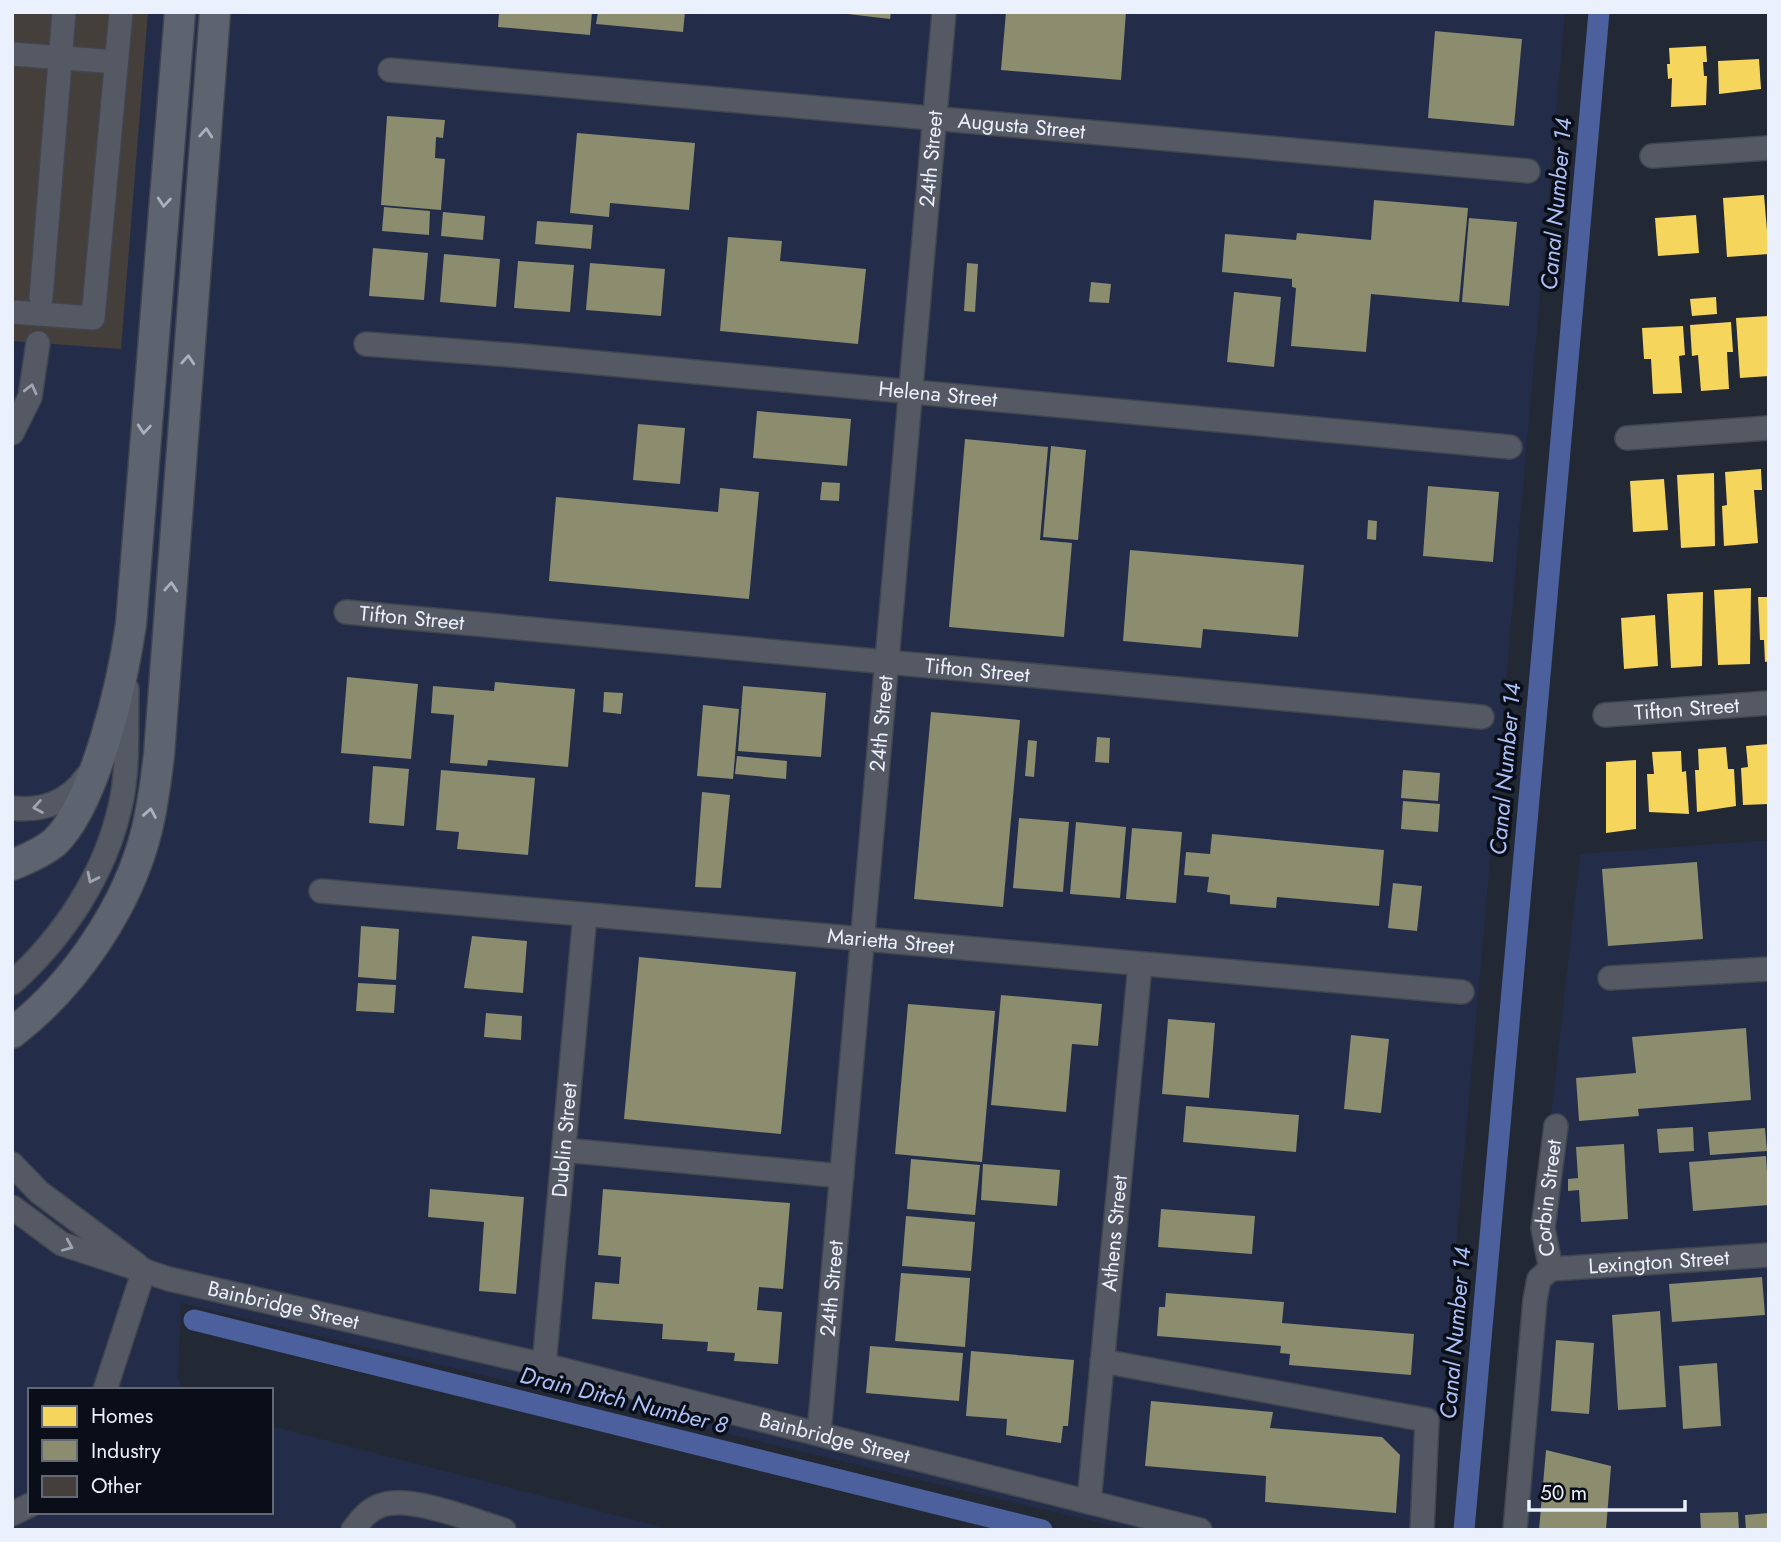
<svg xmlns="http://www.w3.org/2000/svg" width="1781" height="1542" font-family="Jost,sans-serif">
<rect width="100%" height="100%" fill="#232835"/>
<!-- built -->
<g fill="#232c48">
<path d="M12,12H1565L1431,1530H1129L181,1303L178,1379L183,1390H30V1512H271V1426L674,1530H12Z"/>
<path d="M1769,840V1530H1505L1580,854Z"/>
</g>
<!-- homes -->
<g fill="#f6d55c">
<path d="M1706,46L1707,62H1703L1704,76H1707L1706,105L1671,107L1672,78L1668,79L1667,64H1670L1669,48Z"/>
<path d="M1759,59L1761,89L1719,94L1718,61Z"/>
<path d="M1764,195L1769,254L1727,257L1723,198Z"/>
<path d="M1696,215L1699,253L1658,256L1655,218Z"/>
<path d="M1716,297L1717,314L1692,316L1690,299Z"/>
<path d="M1769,316V376L1740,378L1736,318Z"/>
<path d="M1731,322L1733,352H1727L1729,389L1701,391L1698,355L1692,356L1690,325Z"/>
<path d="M1683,326L1685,355L1679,356L1682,393L1653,394L1651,359H1644L1642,328Z"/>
<path d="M1761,469L1762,490H1754L1758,543L1724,546L1722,506L1727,505L1725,472Z"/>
<path d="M1714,473L1715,546L1681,548L1677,475Z"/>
<path d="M1664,479L1668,530L1633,532L1630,481Z"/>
<path d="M1751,588L1750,664L1718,665L1714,590Z"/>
<path d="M1703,592L1702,666L1671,668L1667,594Z"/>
<path d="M1758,597H1769V661L1765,662L1764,640H1760Z"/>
<path d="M1655,615L1658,666L1624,669L1621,618Z"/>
<path d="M1769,744V804L1743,805L1741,768L1748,767L1746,746Z"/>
<path d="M1726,747L1728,769H1734L1736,806L1697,812L1695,770H1699L1698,749Z"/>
<path d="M1681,751L1682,772L1686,771L1689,814L1649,812L1647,774H1654L1652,752Z"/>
<path d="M1636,760V829L1606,833V762Z"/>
</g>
<!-- industry -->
<g fill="#8c8c6e">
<path d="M499,12H592L590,35L498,27Z"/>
<path d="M598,12H685L683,32L596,24Z"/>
<path d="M831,12H891L890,19Z"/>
<path d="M1006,12H1126L1121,80L1001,70Z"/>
<path d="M1435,31L1522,39L1514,126L1428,118Z"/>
<path d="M387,116L445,120L443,138L436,137L435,158L445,159L441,210L381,205Z"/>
<path d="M577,133L695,143L689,210L610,203L609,217L570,213Z"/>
<path d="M1374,200L1468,208L1459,302L1371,294L1366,352L1291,346L1296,288L1292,287V279L1222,272L1225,234L1296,240L1297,233L1371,240Z"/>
<path d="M384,207L430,211L429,235L382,231Z"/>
<path d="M443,212L485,216L483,240L441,236Z"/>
<path d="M1469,218L1517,222L1509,306L1462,302Z"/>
<path d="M537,221L593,225L591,249L535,244Z"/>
<path d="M728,237L782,241L780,261L866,269L858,344L720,331Z"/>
<path d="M373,248L428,253L424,300L369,296Z"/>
<path d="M444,254L500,259L496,307L440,302Z"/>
<path d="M518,261L574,265L570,312L514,308Z"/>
<path d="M590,263L665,269L661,316L586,310Z"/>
<path d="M967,263L978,264L975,312L964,311Z"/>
<path d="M1091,282L1111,284L1109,303L1089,302Z"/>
<path d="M1234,292L1281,297L1274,367L1227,362Z"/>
<path d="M757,411L851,419L847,466L753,458Z"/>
<path d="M638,424L685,428L680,484L633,480Z"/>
<path d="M965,439L1048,447L1040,540L1072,543L1064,637L949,627Z"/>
<path d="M1051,446L1086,450L1078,540L1043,537Z"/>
<path d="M822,482L840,483L839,501L820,500Z"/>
<path d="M1428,486L1499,492L1493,562L1423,556Z"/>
<path d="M720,488L759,492L749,599L549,581L556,497L718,512Z"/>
<path d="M1368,520L1377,521L1376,540L1367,539Z"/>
<path d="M1130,550L1304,565L1298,637L1203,629L1201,648L1123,641Z"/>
<path d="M347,677L418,684L411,759L341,753Z"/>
<path d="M495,682L575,689L568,767L488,760L487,766L450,763L454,715L431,713L433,686L494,691Z"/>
<path d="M743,686L826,693L821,757L738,751Z"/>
<path d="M604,692L623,693L621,714L603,712Z"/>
<path d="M703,705L739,709L733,779L697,776Z"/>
<path d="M931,712L1020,720L1003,907L914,899Z"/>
<path d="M1097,737L1110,738L1109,763L1095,762Z"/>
<path d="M1028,740L1037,741L1034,777L1025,776Z"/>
<path d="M737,756L787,761L786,779L735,774Z"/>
<path d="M373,766L409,769L404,826L369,823Z"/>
<path d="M441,770L535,778L528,855L457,849L459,832L436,830Z"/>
<path d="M1403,770L1440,773L1438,801L1401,798Z"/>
<path d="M702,792L730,795L721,888L695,887Z"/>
<path d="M1403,801L1440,804L1438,832L1401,829Z"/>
<path d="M1019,818L1069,822L1063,892L1013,888Z"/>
<path d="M1076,822L1126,827L1120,898L1070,894Z"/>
<path d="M1132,828L1182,832L1176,903L1126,899Z"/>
<path d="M1212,834L1384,850L1379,906L1277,897L1276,908L1230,904V895L1207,892L1209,877L1184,875L1186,852L1210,854Z"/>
<path d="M1697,862L1703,939L1608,946L1602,869Z"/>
<path d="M1393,883L1422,886L1417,931L1388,928Z"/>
<path d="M361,926L399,929L396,980L358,977Z"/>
<path d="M472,936L527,941L523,993L464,988Z"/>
<path d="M639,957L796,972L781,1134L624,1119Z"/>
<path d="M358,983L396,985L394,1013L356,1011Z"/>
<path d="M1001,995L1102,1004L1098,1046L1072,1044L1066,1112L991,1105Z"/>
<path d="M908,1004L995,1011L982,1162L895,1154Z"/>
<path d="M486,1013L522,1016L521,1040L484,1037Z"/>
<path d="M1168,1019L1215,1023L1209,1098L1162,1094Z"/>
<path d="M1746,1028L1751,1100L1638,1109L1639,1116L1579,1121L1576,1078L1636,1073L1632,1037Z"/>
<path d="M1351,1035L1389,1039L1381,1113L1344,1109Z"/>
<path d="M1186,1106L1299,1115L1296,1152L1183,1142Z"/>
<path d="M1693,1127L1694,1151L1659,1153L1657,1129Z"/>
<path d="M1765,1128L1767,1151L1710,1155L1708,1132Z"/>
<path d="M1624,1144L1628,1219L1581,1222L1579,1190L1568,1191V1179L1578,1178L1576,1147Z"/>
<path d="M1766,1156L1769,1205L1693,1211L1689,1162Z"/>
<path d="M911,1159L980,1165L975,1215L907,1209Z"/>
<path d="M983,1164L1060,1170L1057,1206L981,1200Z"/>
<path d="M430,1189L524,1197L516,1294L479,1291L484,1222L428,1217Z"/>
<path d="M603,1189L790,1203L783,1289L759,1287L757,1310L782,1312L778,1364L734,1361L735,1353L707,1351L708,1342L662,1339L663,1324L592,1319L595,1282L619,1284L621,1257L598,1255Z"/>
<path d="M1161,1209L1255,1216L1252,1254L1158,1247Z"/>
<path d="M906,1216L975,1222L971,1271L902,1266Z"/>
<path d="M901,1273L970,1278L965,1347L895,1341Z"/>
<path d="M1762,1277L1765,1315L1672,1322L1669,1284Z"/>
<path d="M1166,1293L1284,1302L1282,1323L1414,1334L1411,1375L1289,1365L1290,1354L1280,1353L1281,1346L1157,1336L1159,1307H1165Z"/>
<path d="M1660,1311L1666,1407L1618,1410L1612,1315Z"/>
<path d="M1556,1340L1594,1343L1589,1414L1551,1411Z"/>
<path d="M870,1346L963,1353L959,1401L866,1393Z"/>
<path d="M971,1351L1074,1360L1068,1426H1063L1061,1443L1006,1435L1007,1419L966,1416Z"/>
<path d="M1717,1363L1721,1426L1683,1429L1679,1366Z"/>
<path d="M1151,1401L1273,1412L1270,1428L1382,1437L1400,1455L1396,1513L1265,1502L1266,1476L1145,1466Z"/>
<path d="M1546,1450L1611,1466L1606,1530H1539Z"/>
<path d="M1738,1512L1739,1530H1701L1700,1513Z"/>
<path d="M1769,1513V1530H1746L1745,1515Z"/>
</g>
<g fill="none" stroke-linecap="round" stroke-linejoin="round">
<!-- canal -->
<g stroke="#4b609c" stroke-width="21">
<path d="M194,1320L1042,1530"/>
<path d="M1464,1530L1599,12"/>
</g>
</g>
<!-- building -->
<path fill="#443f3b" d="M12,12H148L121,349L12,341Z"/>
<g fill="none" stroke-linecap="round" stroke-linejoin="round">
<defs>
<g id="minor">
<path d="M12,54L116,62"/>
<path id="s1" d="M390,70L1528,171"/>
<path d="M1652,156L1769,148"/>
<path d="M41,298L64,12"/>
<path d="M12,312L93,318L121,12"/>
<path id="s2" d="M366,344L523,356L1510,447"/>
<path d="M12,433L30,397L38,343"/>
<path d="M1627,438L1769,428"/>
<path id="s3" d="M346,612L1482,717"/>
<path id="s4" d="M1605,715L1769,703"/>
<path d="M12,808C43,812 70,801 87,776"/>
<path id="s5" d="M321,891L1462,992"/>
<path d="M1610,978L1769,969"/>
<path d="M12,983C63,938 105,874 120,807C129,770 126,728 127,689"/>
<path d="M564,1150L842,1176"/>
<path d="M12,1164L39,1192L137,1265"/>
<path id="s6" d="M12,1207L62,1244L169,1279L544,1365L1200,1530"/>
<path id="s7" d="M1551,1269L1769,1255"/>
<path id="s8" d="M1551,1269L1543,1228L1556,1126"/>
<path d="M1102,1361L1427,1420L1422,1530"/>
<path id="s9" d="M544,1365L585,915"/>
<path d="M105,1390L144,1270"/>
<path id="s10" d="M819,1433L944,12"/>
<path id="s11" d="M1089,1502L1140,965"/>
<path d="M12,1514L30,1505"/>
<path d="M353,1530C361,1519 369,1509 382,1505C411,1495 474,1521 504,1530"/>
<path d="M1515,1530L1535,1300L1539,1279L1551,1269"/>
</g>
<g id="major">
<path d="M12,865C27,859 43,852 55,842C96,802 123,680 131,624L180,12"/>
<path d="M12,1033C74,986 129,905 147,829C153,805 156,779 159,755L215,12"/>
</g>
</defs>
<!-- minor casing -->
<use href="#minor" stroke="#41454f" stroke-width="26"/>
<!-- major casing -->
<use href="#major" stroke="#41454f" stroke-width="33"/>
<!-- minor -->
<use href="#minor" stroke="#555963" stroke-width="23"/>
<!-- major -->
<use href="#major" stroke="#5e6370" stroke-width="30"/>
</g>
<!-- one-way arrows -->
<defs><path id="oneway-chevron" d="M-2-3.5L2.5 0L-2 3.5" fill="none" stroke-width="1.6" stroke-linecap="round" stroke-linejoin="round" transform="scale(1.75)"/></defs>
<g stroke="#acb1be">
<use href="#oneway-chevron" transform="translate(206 133) rotate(-86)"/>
<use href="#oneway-chevron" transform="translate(164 202) rotate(95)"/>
<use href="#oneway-chevron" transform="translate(188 360) rotate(-86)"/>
<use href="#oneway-chevron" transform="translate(144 429) rotate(95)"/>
<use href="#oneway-chevron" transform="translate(171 587) rotate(-86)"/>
<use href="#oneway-chevron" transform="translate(150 813) rotate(-80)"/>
</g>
<g stroke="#a0a4b0">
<use href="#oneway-chevron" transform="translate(31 389) rotate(-76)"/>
<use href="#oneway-chevron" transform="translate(38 807) rotate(171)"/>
<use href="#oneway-chevron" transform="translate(92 878) rotate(116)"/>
<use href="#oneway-chevron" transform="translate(68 1246) rotate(23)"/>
</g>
<g text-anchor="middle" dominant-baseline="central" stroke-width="7" stroke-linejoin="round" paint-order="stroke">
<!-- street labels -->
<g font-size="21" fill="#ebf0fd" stroke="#0a0e18">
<text stroke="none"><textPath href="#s1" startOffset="634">Augusta Street</textPath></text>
<text stroke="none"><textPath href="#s10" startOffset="1279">24th Street</textPath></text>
<text stroke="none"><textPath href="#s2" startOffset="574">Helena Street</textPath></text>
<text stroke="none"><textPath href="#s3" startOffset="66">Tifton Street</textPath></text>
<text stroke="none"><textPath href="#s3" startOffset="634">Tifton Street</textPath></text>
<text stroke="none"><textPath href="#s4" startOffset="82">Tifton Street</textPath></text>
<text stroke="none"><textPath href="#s10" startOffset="712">24th Street</textPath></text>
<text stroke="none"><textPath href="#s5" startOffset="572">Marietta Street</textPath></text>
<text stroke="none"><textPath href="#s9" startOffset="226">Dublin Street</textPath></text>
<text stroke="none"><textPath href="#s8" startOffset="72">Corbin Street</textPath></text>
<text stroke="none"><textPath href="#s11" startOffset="270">Athens Street</textPath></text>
<text stroke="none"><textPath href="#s7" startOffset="108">Lexington Street</textPath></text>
<text stroke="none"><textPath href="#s10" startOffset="145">24th Street</textPath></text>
<text stroke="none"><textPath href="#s6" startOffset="292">Bainbridge Street</textPath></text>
<text stroke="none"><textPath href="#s6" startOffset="859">Bainbridge Street</textPath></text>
</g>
<!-- water labels -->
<g font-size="23" font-style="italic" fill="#acc1f8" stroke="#0a0e18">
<text transform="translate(1556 204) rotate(-85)">Canal Number 14</text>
<text transform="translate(1505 769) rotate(-85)">Canal Number 14</text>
<text transform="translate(1455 1333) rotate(-85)">Canal Number 14</text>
<text transform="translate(624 1400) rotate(14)">Drain Ditch Number 8</text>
</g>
</g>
<!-- border -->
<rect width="1781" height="1542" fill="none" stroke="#ebf0fd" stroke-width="28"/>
<!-- legend -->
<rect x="28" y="1388" width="245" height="126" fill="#0a0e18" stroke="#646874" stroke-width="2"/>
<rect x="42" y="1406" width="35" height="21" fill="#f6d55c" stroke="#646874" stroke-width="2"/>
<text x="91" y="1423" font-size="21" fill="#ebf0fd">Homes</text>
<rect x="42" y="1440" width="35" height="21" fill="#8c8c6e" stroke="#646874" stroke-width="2"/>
<text x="91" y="1458" font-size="21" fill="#ebf0fd">Industry</text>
<rect x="42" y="1476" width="35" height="21" fill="#443f3b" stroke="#646874" stroke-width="2"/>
<text x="91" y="1493" font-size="21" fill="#ebf0fd">Other</text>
<!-- scale -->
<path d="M1529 1500v10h156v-10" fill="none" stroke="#ebf0fd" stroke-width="3.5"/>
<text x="1540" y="1500" font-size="21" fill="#ebf0fd" stroke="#0a0e18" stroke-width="5" paint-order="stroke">50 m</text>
</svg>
